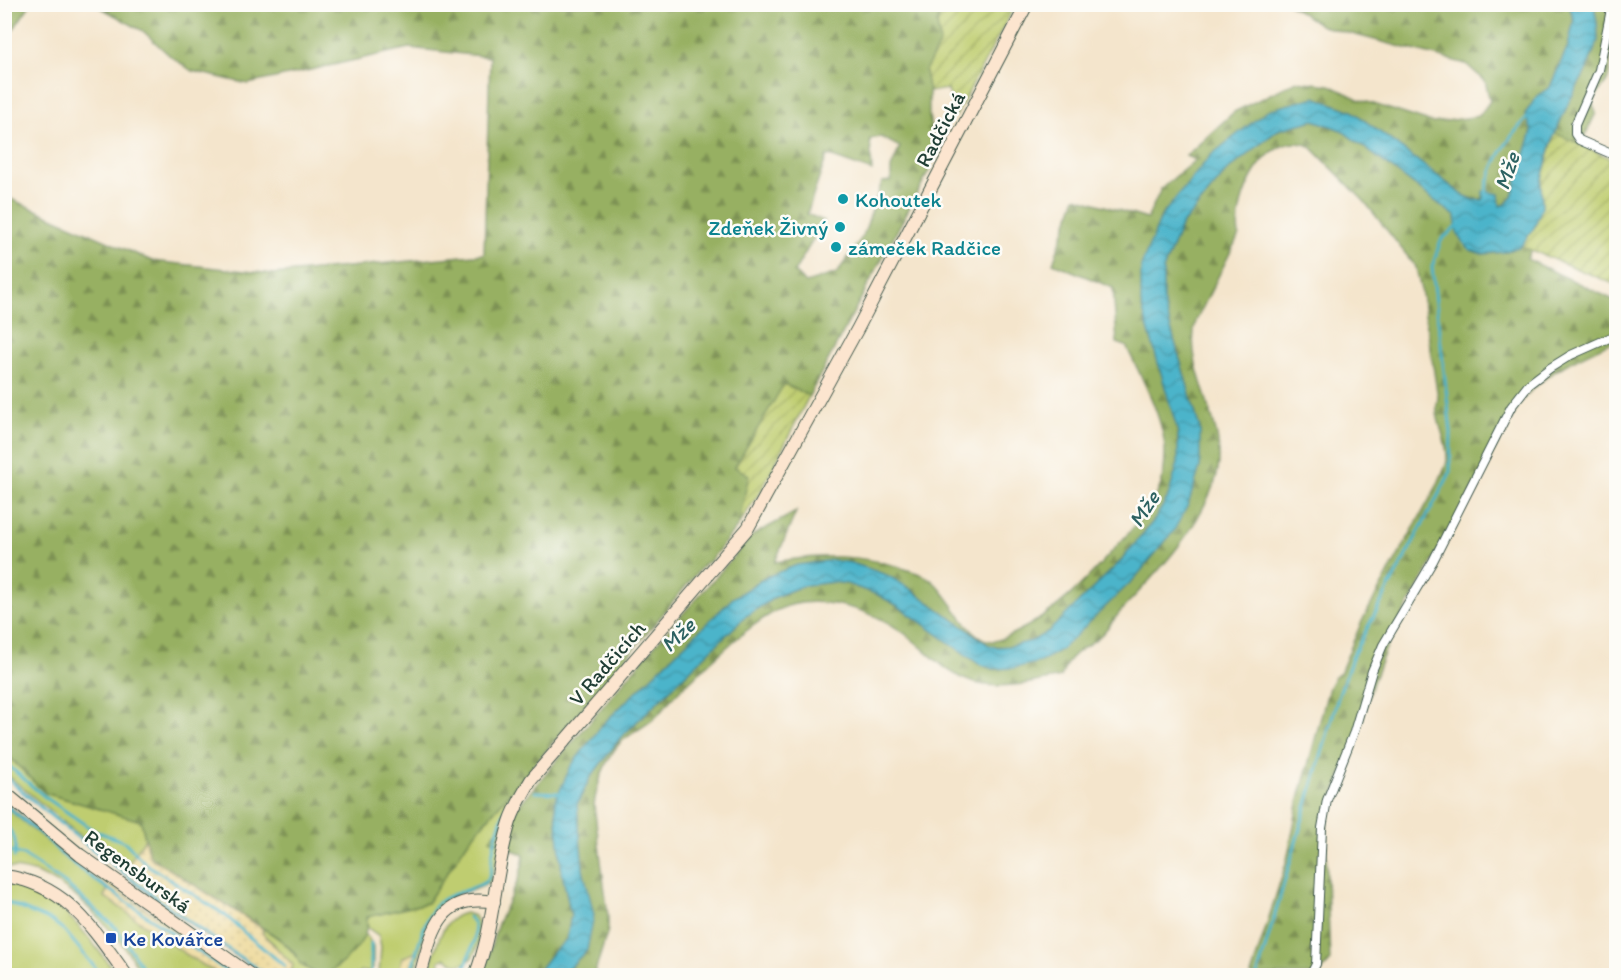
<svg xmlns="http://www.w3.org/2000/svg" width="1621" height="980" font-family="Itim,sans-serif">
<defs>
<pattern id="forest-firs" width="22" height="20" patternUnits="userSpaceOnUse" patternTransform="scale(1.5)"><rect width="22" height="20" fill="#97b062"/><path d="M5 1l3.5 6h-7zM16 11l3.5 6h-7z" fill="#7b9052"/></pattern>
<pattern id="sand-dots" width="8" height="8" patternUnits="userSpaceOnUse" patternTransform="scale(1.5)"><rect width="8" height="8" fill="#eeda9e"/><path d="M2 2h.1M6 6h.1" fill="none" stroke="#ccbc89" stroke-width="1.8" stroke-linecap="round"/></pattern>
<pattern id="garden-furrows" width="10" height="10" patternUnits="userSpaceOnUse" patternTransform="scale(1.5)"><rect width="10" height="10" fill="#bfcd6f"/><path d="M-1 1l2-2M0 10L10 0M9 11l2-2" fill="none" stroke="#9ba85c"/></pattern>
<pattern id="water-waves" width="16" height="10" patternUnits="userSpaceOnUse" patternTransform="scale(1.5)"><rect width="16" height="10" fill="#4cb4ca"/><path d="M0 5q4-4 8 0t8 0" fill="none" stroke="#3f94a5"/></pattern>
</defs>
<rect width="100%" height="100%" fill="#fdfcf7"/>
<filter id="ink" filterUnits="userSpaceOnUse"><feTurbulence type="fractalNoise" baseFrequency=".0167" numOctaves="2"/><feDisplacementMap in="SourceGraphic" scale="12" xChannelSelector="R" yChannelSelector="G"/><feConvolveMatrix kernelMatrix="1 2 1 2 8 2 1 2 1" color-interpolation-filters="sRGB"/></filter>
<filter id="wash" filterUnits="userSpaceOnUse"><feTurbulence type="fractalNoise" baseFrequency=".008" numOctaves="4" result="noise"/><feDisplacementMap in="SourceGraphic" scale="24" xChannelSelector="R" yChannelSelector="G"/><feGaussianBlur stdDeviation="1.35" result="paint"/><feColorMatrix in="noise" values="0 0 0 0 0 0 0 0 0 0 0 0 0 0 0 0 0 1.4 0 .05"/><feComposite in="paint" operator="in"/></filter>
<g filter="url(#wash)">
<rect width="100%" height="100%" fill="#f4e5cc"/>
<!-- grass -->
<g fill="#bfcd6f" stroke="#6f8552" stroke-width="1.5">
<path d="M4,752L45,793L141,821L145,839L123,872L5,773Z"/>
<path d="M534,764L515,797L491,881C481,890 469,890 457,895C426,908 422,947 415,975H379L381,947L379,936L368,928L367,917L427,903L469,840Z"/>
<path d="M4,806L54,847L60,854L108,890L104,896L184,953L219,975H142C124,940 78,890 41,875C31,870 16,868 5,867Z"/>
<path d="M5,884C58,891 87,935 117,975H5Z"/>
<path d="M465,913L475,916C486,938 472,980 446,958L439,961L443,972L442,975L428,976C435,954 439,918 465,913Z"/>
<path d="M262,928C279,938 292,948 301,965L354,951L365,933L373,946V968L368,972L360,971L359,975H290L292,971L274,944L263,934Z"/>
</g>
<!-- forest -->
<g fill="url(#forest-firs)" stroke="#5b764b" stroke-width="1.5" fill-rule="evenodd">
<path d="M5,4L30,5L15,27L5,38Z"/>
<path d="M1345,4L1355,6L1421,8L1447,4L1569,5L1574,20L1568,46L1550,87L1537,96L1525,114L1532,131L1512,197L1506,205L1500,206L1499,194C1485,199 1477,202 1463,195L1352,111L1315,97L1211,155L1141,304C1149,330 1157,356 1164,383C1172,409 1182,435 1178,463C1170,519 1120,562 1082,599C1067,614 1053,631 1034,640C1022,646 1002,649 989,645L909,588L766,577L733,598L603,724L555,801L562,873L571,915L567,939L552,953L535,975L481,976C490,958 492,939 499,921C509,899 521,880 524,855L490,839L656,644L753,535L796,512L775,562C820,554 862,554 905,569C913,572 924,574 930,579C951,593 967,641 993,641C1000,641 1007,636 1014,633C1054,615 1085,582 1114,549C1130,532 1147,513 1158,492C1164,480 1165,464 1165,452C1165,420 1140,374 1126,346L1117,343L1113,288L1053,263L1076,197L1147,219L1161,189L1195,160L1186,156L1234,112L1297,81L1330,85L1358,99L1433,123L1479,116L1490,101L1485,81L1466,64L1322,26L1290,5Z"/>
<path d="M96,5H944L937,23L940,43L925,71L929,92V116L933,138L930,169L809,396L784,384L735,467L749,475L738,526L709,562L705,563L632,651L469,840L427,903L367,917C370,941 345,962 327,974L313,972L301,965L294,952L279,938L150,857L141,821L45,793L5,752L4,196L152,261L274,274L484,254L490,57L409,48L248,84L192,71L169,55L143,31ZM881,137L900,147L891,168V181L882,182L863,236L837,273L806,283L794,272L824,221L807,214L827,155L872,171L870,139Z"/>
<path d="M1594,5H1606L1611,35L1610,68L1608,79L1592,102L1596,113L1542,223L1527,259L1616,301V340C1581,356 1548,370 1522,400L1390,638L1373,682L1357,737L1335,791L1327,816L1326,850L1330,962L1318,975H1251L1287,860L1299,799L1329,687L1334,678L1340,673L1362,621L1438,484C1440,477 1446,468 1447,461C1449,439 1432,419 1438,398L1422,295L1416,267L1364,201L1310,146C1266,128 1233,199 1239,235L1196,321C1181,373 1234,429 1215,481C1198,529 1163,567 1128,603C1118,613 1111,625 1101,635C1093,643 1080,648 1072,657C1067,661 1064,670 1061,677C1035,682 1002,690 975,683C945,675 926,648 901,631C872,610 815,592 780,609C746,625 710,664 681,689C672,697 665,707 657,716C646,727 631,732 620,743C605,759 597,784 594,805L608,916V930L594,975L562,976L587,950L593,915L583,869L577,805L590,778L620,738L746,616L775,597L802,586L833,582L847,584L878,595L898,606L979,664L992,669L1136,577L1200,429L1163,301V270L1181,226L1227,171L1278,130L1314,120L1341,130L1455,216L1458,233L1482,254L1504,252L1521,246L1534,228L1542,207L1541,182L1553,138L1569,102L1586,71L1598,40L1597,23Z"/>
</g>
<!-- sand -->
<g fill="url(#sand-dots)" stroke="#868c69" stroke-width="1.5">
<path d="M4,801L108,883L244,975H219L184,953L104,896L108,890L60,854L54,847L5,805Z"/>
<path d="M145,839L150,857L262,928L263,934L293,965L290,975H264L205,935L135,884L123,872Z"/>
<path d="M417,952L410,975H398L401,971L399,969L403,957Z"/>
</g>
<!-- garden -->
<g fill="url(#garden-furrows)" stroke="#6f8552" stroke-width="1.5">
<path d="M944,5H1015L956,116C951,107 952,97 947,89L929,92L925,71L940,43L937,23Z"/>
<path d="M1555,133L1616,161V285L1521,246L1534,228L1542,207L1541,182Z"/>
<path d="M784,384L809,396L762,489L738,526L749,475L735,467Z"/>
</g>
<!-- water -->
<g fill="url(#water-waves)" stroke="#36787f" stroke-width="1.5">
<path d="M1345,5H1447L1421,8L1355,6Z"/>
<path d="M1569,5H1594L1597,23L1598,40L1586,71L1569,102L1553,138L1541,182L1542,207L1534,228L1521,246L1504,252L1482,254L1470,250L1462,241L1457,233L1455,216L1341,130L1314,120L1278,130L1227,171L1181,226L1163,270V301L1200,429V467L1188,505L1173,532L1136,577L1062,649L1040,662L1014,668L993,669L979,664L898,606L878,595L847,584L833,582L802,586L775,597L746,616L620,738L590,778L577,805L583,869L594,915L587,950L562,975H535L552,953L567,939L571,915L562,873L555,801L571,766L603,724L733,598L766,577L797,565L833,560L852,563L887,575L909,588L989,645L996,647L1011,646L1032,641L1049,631L1120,562L1155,519L1168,497L1178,463V432L1141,304V266L1162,215L1211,155L1268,110L1315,97L1352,111L1463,195L1474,200H1483V191L1499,194L1500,206L1506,204L1512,197L1532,131L1525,114L1537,96L1550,87L1568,46L1574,20Z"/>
</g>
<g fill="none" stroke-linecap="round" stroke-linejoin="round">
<!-- stream -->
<g stroke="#4cb4ca" stroke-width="3">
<path d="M1486,193C1491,163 1507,139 1528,117"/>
<path d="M4,762L45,797L93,830L125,842L146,864L225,915L247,935L285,966"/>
<path d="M4,775C86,849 176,914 268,976"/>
<path d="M535,792L560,793"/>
<path d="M4,804L48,840L60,853L98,882L234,976"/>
<path d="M4,823C14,835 18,841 14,857"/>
<path d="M4,850L23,855L67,885L116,928L148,976"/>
<path d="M4,901L52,921L64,930L102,976"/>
<path d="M465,967C470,953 482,929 469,917"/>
<path d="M371,971V943"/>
<path d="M410,976C416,955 424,912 442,900C453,892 482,888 488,879C492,871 491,860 493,851C495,836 506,802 516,792"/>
<path d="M1257,976L1339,694L1354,653L1450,473L1451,432L1432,267L1441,240L1460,224"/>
</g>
</g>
</g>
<g filter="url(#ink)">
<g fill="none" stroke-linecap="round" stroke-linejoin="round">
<defs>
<g id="street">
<path d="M1612,4L1599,70L1575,125V134L1579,140L1616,156"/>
<path d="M1310,976L1316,964L1322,828L1327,800L1354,732L1372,671L1383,645L1433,561L1511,407L1529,384L1550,368L1571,355L1616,335"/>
</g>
<g id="secondary">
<path d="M4,792L80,855L252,976"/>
<path d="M4,876C67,884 93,929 127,976"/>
<path d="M420,976C432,933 438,892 494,902"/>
<path d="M475,976C495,926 494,872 510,822C515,807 523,794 531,780L748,528L858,328L1027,4"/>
</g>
</defs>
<!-- street casing -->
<use href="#street" stroke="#3f564b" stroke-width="10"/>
<!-- secondary casing -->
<use href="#secondary" stroke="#3f564b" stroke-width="14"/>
<!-- street -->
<use href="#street" stroke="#fff" stroke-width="8"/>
<!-- secondary -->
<use href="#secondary" stroke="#fce5cf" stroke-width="12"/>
</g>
</g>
<!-- markers -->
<g fill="#0f9aa8" stroke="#fdfcf7" stroke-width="2">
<circle cx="843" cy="199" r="6"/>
<circle cx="840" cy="227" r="6"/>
<circle cx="836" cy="247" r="6"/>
</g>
<rect fill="#1a4fb4" stroke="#fdfcf7" stroke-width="2" x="105" y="932" width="12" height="12" rx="3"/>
<g text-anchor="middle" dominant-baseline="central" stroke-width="5" stroke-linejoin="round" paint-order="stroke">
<!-- street labels -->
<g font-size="21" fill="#1f3d34" stroke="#fdfcf7">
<text transform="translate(940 129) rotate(-62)">Radčická</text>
<text transform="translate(607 663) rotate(-49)">V Radčicích</text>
<text transform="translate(138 871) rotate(36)">Regensburská</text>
</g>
<!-- culture labels -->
<g font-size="21" fill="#0d838f" stroke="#fdfcf7" text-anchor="start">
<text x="855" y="199">Kohoutek</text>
<text x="828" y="227" text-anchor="end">Zdeňek Živný</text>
<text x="848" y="247">zámeček Radčice</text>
</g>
<!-- transit labels -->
<g font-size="21" fill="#164399" stroke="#fdfcf7" text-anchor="start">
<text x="123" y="938">Ke Kovářce</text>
</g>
<!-- water labels -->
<g font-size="22" font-style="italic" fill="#2c6161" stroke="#fdfcf7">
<text transform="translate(1507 171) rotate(-71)">Mže</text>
<text transform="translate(1144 509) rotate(-57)">Mže</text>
<text transform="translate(678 635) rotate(-44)">Mže</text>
</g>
</g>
<!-- margin -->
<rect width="1621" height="980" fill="none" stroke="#fdfcf7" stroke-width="24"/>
</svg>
